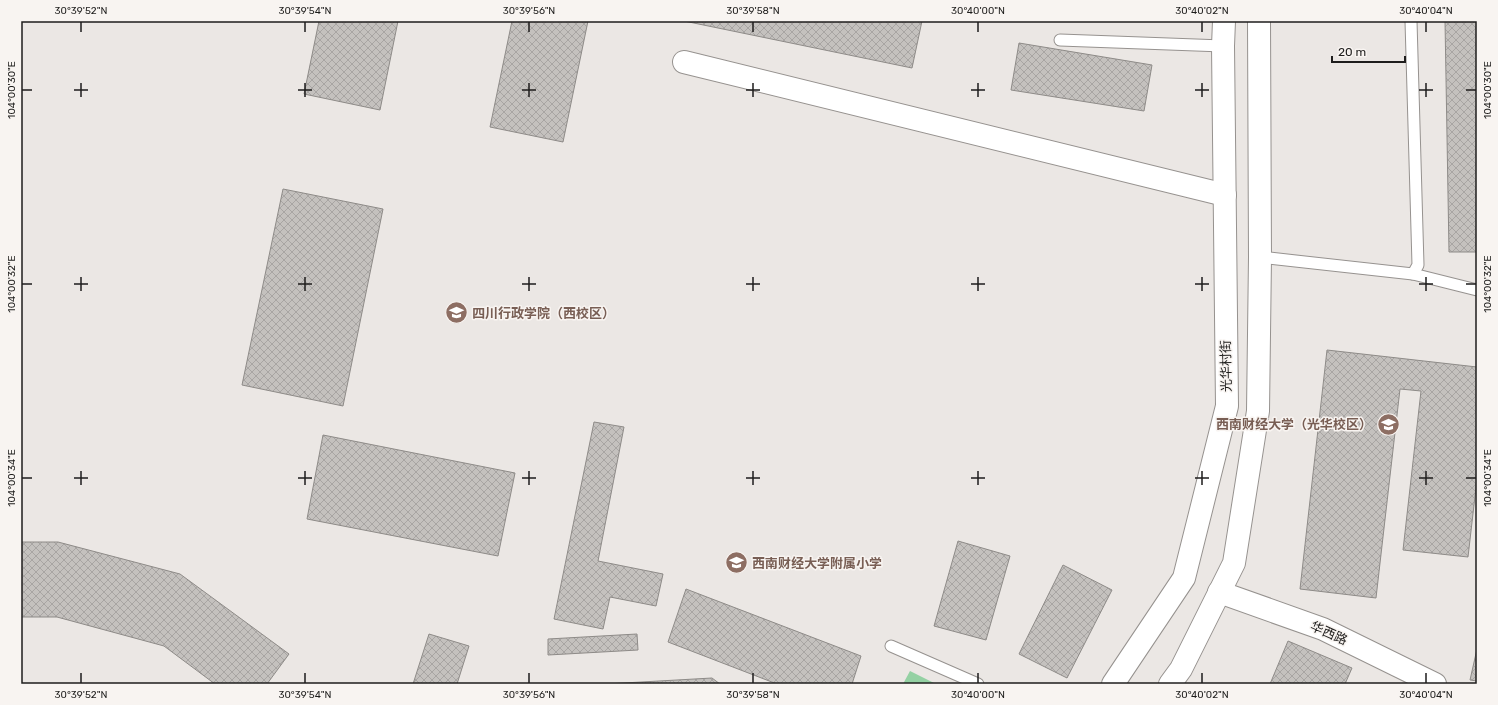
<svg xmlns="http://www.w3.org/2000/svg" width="1498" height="705" font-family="Rubik,'Noto Sans SC',sans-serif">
<defs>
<pattern id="building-cross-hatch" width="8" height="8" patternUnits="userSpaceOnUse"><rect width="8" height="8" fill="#c4c1be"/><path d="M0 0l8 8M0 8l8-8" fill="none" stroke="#a8a5a3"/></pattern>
</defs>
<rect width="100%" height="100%" fill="#ebe7e4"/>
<!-- green -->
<path fill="#94d1a3" d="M910,671L936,684H903Z"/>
<!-- building -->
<g fill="url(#building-cross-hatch)" stroke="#8e8b88">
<path d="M319,21H398L380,110L304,94Z"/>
<path d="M512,21H588L563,142L490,127Z"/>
<path d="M684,21H922L912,68Z"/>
<path d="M1445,21H1477V252H1449Z"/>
<path d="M1019,43L1152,65L1144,111L1011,90Z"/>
<path d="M283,189L383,209L343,406L242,385Z"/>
<path d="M1327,350L1477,367V479L1468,557L1403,550L1421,391L1400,389L1376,598L1300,589Z"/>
<path d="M594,422L624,427L598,561L663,574L656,606L610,597L603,629L554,619Z"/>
<path d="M323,435L515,473L498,556L307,519Z"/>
<path d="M958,541L1010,556L986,640L934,626Z"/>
<path d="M21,542H58L180,574L289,654L267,684H215L164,646L57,617H21Z"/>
<path d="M1063,565L1112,590L1067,678L1019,654Z"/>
<path d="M686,589L861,656L852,684H777L668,642Z"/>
<path d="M429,634L469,646L457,684H413Z"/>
<path d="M637,634L638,650L548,655V639Z"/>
<path d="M1288,641L1352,668L1345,684H1270Z"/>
<path d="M1477,649V681L1470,680Z"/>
<path d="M712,678L720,684H606Z"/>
</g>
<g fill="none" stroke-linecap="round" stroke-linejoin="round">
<defs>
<g id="service">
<path d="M1411,21L1418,265L1413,274"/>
<path d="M1060,40L1223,46"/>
<path d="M1260,257L1413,274L1477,290"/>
<path d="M891,646L978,684"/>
</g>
<g id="minor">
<path d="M684,62L1225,195"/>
<path d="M1219,592L1323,629L1435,684"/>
</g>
<g id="secondary">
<path d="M1113,684L1184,578L1227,406L1223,46L1224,21"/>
<path d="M1170,684L1181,669L1234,563L1258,411L1260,257L1259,21"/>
</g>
</defs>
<!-- service casing -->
<use href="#service" stroke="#96928f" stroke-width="13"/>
<!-- minor casing -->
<use href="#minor" stroke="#96928f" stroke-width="24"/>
<!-- secondary casing -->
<use href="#secondary" stroke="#96928f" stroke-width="24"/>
<!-- service -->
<use href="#service" stroke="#fff" stroke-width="11"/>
<!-- minor -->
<use href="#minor" stroke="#fff" stroke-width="22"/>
<!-- secondary -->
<use href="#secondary" stroke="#fff" stroke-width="22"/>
</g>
<!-- ticks -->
<path fill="none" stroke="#1e1d1c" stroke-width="1.5" d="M81,22V32M305,22V32M529,22V32M753,22V32M978,22V32M1202,22V32M1426,22V32M81,83V97M305,83V97M529,83V97M753,83V97M978,83V97M1202,83V97M1426,83V97M22,90H32M74,90H88M298,90H312M522,90H536M746,90H760M971,90H985M1195,90H1209M1419,90H1433M1466,90H1476M81,277V291M305,277V291M529,277V291M753,277V291M978,277V291M1202,277V291M1426,277V291M22,284H32M74,284H88M298,284H312M522,284H536M746,284H760M971,284H985M1195,284H1209M1419,284H1433M1466,284H1476M81,471V485M305,471V485M529,471V485M753,471V485M978,471V485M1202,471V485M1426,471V485M22,478H32M74,478H88M298,478H312M522,478H536M746,478H760M971,478H985M1195,478H1209M1419,478H1433M1466,478H1476M81,673V683M305,673V683M529,673V683M753,673V683M978,673V683M1202,673V683M1426,673V683"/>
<!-- icons -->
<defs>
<symbol id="university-disc" viewBox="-11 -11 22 22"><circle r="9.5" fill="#8d6e63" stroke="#f8f4f1"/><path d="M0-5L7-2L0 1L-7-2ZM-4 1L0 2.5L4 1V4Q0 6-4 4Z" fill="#fff"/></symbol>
<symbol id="school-disc" viewBox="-11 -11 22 22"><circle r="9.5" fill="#8d6e63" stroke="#f8f4f1"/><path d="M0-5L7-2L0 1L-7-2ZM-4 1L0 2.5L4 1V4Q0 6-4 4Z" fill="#fff"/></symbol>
</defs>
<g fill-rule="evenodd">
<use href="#university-disc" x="444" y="300" width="25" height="25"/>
<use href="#university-disc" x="1376" y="412" width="25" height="25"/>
<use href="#school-disc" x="724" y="550" width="25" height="25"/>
</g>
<g text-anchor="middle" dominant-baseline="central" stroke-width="3" stroke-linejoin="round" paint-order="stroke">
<!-- education labels -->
<g font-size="13" font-weight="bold" fill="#785e54" stroke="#f8f4f1" text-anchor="start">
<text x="472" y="313">四川行政学院（西校区）</text>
<text x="1372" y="424" text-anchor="end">西南财经大学（光华校区）</text>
<text x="752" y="563">西南财经大学附属小学</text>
</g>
<!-- street labels -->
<g font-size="13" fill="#1e1d1c" stroke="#f8f4f1">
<text transform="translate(1226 366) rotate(-91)">光华村街</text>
<text transform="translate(1329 633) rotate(24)">华西路</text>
</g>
</g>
<!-- border -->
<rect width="1498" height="705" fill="none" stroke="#f8f4f1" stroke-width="44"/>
<!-- scale -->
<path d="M1332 56v6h73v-6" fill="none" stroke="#1e1d1c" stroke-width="2"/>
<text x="1338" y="56" font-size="12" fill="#1e1d1c" stroke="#f8f4f1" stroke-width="3" paint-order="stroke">20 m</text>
<rect x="22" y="22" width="1454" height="661" fill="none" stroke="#1e1d1c" stroke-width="1.5"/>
<g font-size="10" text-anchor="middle" fill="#1e1d1c">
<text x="81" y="14">30°39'52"N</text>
<text x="305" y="14">30°39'54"N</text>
<text x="529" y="14">30°39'56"N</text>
<text x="753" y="14">30°39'58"N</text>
<text x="978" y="14">30°40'00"N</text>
<text x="1202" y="14">30°40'02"N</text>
<text x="1426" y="14">30°40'04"N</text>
<text transform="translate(1487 90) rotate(-90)" y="4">104°00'30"E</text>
<text transform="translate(11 90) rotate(-90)" y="4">104°00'30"E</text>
<text transform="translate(1487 284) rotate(-90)" y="4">104°00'32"E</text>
<text transform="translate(11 284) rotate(-90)" y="4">104°00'32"E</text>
<text transform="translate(1487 478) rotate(-90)" y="4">104°00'34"E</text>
<text transform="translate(11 478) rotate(-90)" y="4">104°00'34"E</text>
<text x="81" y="698">30°39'52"N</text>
<text x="305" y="698">30°39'54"N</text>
<text x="529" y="698">30°39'56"N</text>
<text x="753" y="698">30°39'58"N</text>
<text x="978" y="698">30°40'00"N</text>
<text x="1202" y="698">30°40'02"N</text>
<text x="1426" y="698">30°40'04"N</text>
</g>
</svg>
